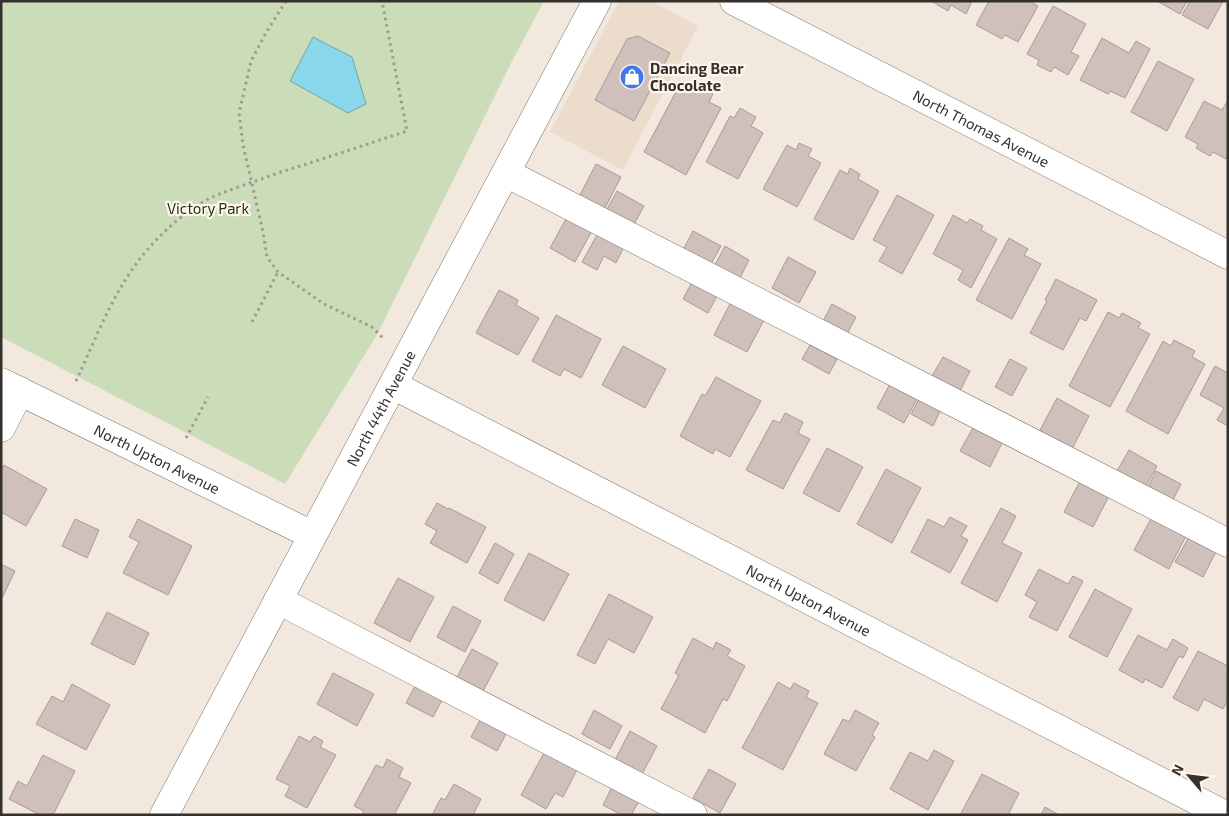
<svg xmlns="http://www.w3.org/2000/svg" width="1229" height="816" font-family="'Exo 2',sans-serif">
<rect width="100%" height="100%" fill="#f3e8dd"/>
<!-- built -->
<path fill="#ecdccc" d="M619,1H651L698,26L623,170L550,132Z"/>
<!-- green -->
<path fill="#cbddb8" d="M1,1H544L509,67L378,333L285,484L1,337Z"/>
<!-- water -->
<path fill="#8ad6ea" stroke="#70a4b1" d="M313,37L352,57L366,104L348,113L290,81Z"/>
<!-- building -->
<g fill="#cfc0bb" stroke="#a99a96">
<path d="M931,1H972L966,14L951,5L948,11Z"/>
<path d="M989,1H1029L1038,6L1018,42L1005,35L1002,39L976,25Z"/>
<path d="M1157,1H1187L1180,14Z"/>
<path d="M1190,1H1223L1208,29L1182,15Z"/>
<path d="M1053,6L1086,24L1071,52L1079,56L1068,75L1054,67L1051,72L1037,65L1039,60L1027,54Z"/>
<path d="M638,36L670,53L634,121L595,100L627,39Z"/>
<path d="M1102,38L1129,53L1136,41L1150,49L1125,98L1110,91L1108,94L1080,80Z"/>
<path d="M1158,61L1194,79L1167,131L1131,112Z"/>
<path d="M693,83L713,94L709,102L721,108L686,175L644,152L679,86L688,91Z"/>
<path d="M1204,101L1222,110L1227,102H1228V154L1226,159L1213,152L1210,156L1196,148L1198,144L1185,137Z"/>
<path d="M740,108L756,117L751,126L763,133L738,179L706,162L730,116L734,118Z"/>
<path d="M799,143L812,149L808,156L821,163L797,207L763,189L787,145L796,150Z"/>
<path d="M596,164L621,177L604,210L579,197Z"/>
<path d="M850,168L860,174L858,179L879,191L853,240L814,219L840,170L848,174Z"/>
<path d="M617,191L644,206L633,226L606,211Z"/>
<path d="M897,195L934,215L902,274L879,261L887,247L873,240Z"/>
<path d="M953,215L967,223L970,219L983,226L981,230L997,239L971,288L958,280L963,270L933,254Z"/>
<path d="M567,217L592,231L575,262L550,248Z"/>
<path d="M693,231L721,246L711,264L683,250Z"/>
<path d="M598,233L624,247L616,263L604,256L597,270L582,262Z"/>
<path d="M1009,238L1028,249L1024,255L1041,264L1012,319L976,300Z"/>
<path d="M725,246L749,260L740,278L715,265Z"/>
<path d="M788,257L816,272L799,303L772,288Z"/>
<path d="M1056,279L1097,300L1086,321L1080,318L1063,350L1030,333L1047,301L1045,300Z"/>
<path d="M692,282L717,296L708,313L683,299Z"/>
<path d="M499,290L518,300L516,305L539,318L518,355L476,333Z"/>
<path d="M731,302L764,320L747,352L714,335Z"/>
<path d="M832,304L856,317L847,334L823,321Z"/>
<path d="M1108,312L1119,318L1122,313L1141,323L1138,328L1150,334L1110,407L1069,386Z"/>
<path d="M556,315L601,339L581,378L564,369L560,376L532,361Z"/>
<path d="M1174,340L1195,351L1192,357L1205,364L1168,434L1126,411L1163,341L1171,346Z"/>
<path d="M810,345L837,359L829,374L802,359Z"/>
<path d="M623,346L666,369L645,408L602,385Z"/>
<path d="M943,357L970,371L960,391L932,376Z"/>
<path d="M1010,359L1027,368L1012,396L995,387Z"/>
<path d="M1215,366L1228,373V426L1217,420L1224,408L1200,395Z"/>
<path d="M716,377L761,401L730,457L715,449L713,454L680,436L702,394L705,396Z"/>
<path d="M891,382L918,397L904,423L877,408Z"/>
<path d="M920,397L941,409L933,426L911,414Z"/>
<path d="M1057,398L1089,416L1072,449L1039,432Z"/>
<path d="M785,413L803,422L798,433L810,439L783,489L746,470L773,420L780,423Z"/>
<path d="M975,424L1004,439L990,467L960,451Z"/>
<path d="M827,448L863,467L839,512L803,493Z"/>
<path d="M1129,450L1157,466L1145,488L1116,473Z"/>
<path d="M4,465L47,489L26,526L1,512V470Z"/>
<path d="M886,469L921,488L892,543L857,524Z"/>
<path d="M1156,471L1181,484L1172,502L1147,489Z"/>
<path d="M1081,479L1110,494L1093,527L1064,512Z"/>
<path d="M437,503L448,509L449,508L486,527L467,563L430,543L437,531L425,524Z"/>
<path d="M1001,508L1016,516L1002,543L1022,553L997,602L961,583Z"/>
<path d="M1153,515L1187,534L1169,569L1134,550Z"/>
<path d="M950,517L967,526L961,536L968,540L950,573L911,552L928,519L944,527Z"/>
<path d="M75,519L99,530L87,558L62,546Z"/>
<path d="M138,519L192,546L168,595L123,573L139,542L129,537Z"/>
<path d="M1190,535L1217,550L1203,577L1175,562Z"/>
<path d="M495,543L514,554L498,584L479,573Z"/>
<path d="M529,553L569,574L544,621L504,600Z"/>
<path d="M1,564L15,571L2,598H1Z"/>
<path d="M1039,569L1068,584L1073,576L1083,581L1057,631L1029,617L1037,602L1025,595Z"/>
<path d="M398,578L434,597L410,642L374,623Z"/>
<path d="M1095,589L1132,609L1107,657L1069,637Z"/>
<path d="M609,594L653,617L634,653L608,639L595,664L577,655Z"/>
<path d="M453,606L481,621L465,652L437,637Z"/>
<path d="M107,612L149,633L134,665L91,644Z"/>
<path d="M1138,635L1167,650L1173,639L1188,648L1183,658L1179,656L1162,688L1145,679L1143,683L1119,670Z"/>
<path d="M693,638L713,649L716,642L731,650L727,656L745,666L727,701L723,699L705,733L661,709L679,675L675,673Z"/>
<path d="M472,649L498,663L483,691L457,677Z"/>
<path d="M1198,651L1228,666V700L1223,709L1204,699L1198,711L1173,698Z"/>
<path d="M333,673L374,694L357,726L317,704Z"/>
<path d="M778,682L790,689L794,683L809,691L806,697L818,703L783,770L742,748Z"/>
<path d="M72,684L110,705L86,750L36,724L52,696L63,702Z"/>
<path d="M415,686L442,700L433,717L406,703Z"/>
<path d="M594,710L622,726L610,749L582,734Z"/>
<path d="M855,710L879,723L872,735L875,737L856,771L824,754L843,719L849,722Z"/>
<path d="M480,720L506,734L497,751L471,737Z"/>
<path d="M630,731L657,746L642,774L615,760Z"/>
<path d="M299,736L310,742L314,736L323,741L320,747L336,755L307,808L285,796L290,786L276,779Z"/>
<path d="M934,750L954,761L928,810L890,789L910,752L928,761Z"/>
<path d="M545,751L578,768L563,797L555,793L546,809L521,795Z"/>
<path d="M43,755L75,771L53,815H40L9,799L18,781L27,786Z"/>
<path d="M387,759L403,768L399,777L411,783L394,815H362L364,811L354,806L376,765L383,768Z"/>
<path d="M709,769L736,784L720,813L693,798Z"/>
<path d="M982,774L1019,793L1008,815H960Z"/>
<path d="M454,784L481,799L473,815H432L441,798L445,800Z"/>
<path d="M612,787L639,801L631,815H622L603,805Z"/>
<path d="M1045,807L1059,815H1041Z"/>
</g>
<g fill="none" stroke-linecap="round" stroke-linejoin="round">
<defs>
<g id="minor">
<path id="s1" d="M734,1L1228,255"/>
<path d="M506,173L1228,543"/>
<path id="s2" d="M1,382L312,535"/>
<path id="s3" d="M393,385L1225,815"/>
<path d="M1,428L20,391"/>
<path d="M278,600L693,815"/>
<path id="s4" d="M164,815L597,1"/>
</g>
</defs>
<!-- minor casing -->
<use href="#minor" stroke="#80776d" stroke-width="29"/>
<!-- path -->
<g stroke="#a19991" stroke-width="3" stroke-dasharray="2.5 4" stroke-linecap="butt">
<path d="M286,1L267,31L251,61L239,113L243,145L263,232L267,257L278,272L324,304L372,327L384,339"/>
<path d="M252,322L278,272"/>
<path d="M76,381C92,347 106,310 126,279C145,248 173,220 203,202C214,195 226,192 238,187C253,182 267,177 281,172C323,159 365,145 407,131L382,1"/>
<path d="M186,438L208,397"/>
</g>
<!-- minor -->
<use href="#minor" stroke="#fff" stroke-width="28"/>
</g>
<!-- icons -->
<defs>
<symbol id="shop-disc" viewBox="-11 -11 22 22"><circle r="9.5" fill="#4377e8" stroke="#fff6ed"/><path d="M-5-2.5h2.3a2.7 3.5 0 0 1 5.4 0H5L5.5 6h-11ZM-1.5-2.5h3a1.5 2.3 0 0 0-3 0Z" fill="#fff"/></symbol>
</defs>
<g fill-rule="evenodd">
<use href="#shop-disc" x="618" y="63" width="28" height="28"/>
</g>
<g text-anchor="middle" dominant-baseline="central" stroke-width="4.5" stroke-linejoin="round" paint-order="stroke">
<!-- poi labels -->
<g font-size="15" font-weight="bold" fill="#34302c" stroke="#fff6ed" text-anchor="start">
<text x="650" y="68">Dancing Bear<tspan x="650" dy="17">Chocolate</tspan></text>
</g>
<!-- street labels -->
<g font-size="15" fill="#34302c" stroke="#fff6ed">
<text stroke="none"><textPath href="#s1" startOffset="278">North Thomas Avenue</textPath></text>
<text stroke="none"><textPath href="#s4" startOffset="461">North 44th Avenue</textPath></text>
<text stroke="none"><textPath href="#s2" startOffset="174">North Upton Avenue</textPath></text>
<text stroke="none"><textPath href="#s3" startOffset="468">North Upton Avenue</textPath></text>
</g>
<!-- park labels -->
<g font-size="15" fill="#273810" stroke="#fff6ed">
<text x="208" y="208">Victory Park</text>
</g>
</g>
<!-- border -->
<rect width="1229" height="816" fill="none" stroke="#34302c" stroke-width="5"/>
<!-- north arrow -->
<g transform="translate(1189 776) rotate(298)" stroke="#fff6ed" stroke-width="4" paint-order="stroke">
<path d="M0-4L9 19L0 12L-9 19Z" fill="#34302c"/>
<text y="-8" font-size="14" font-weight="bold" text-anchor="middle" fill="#34302c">N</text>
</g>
</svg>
